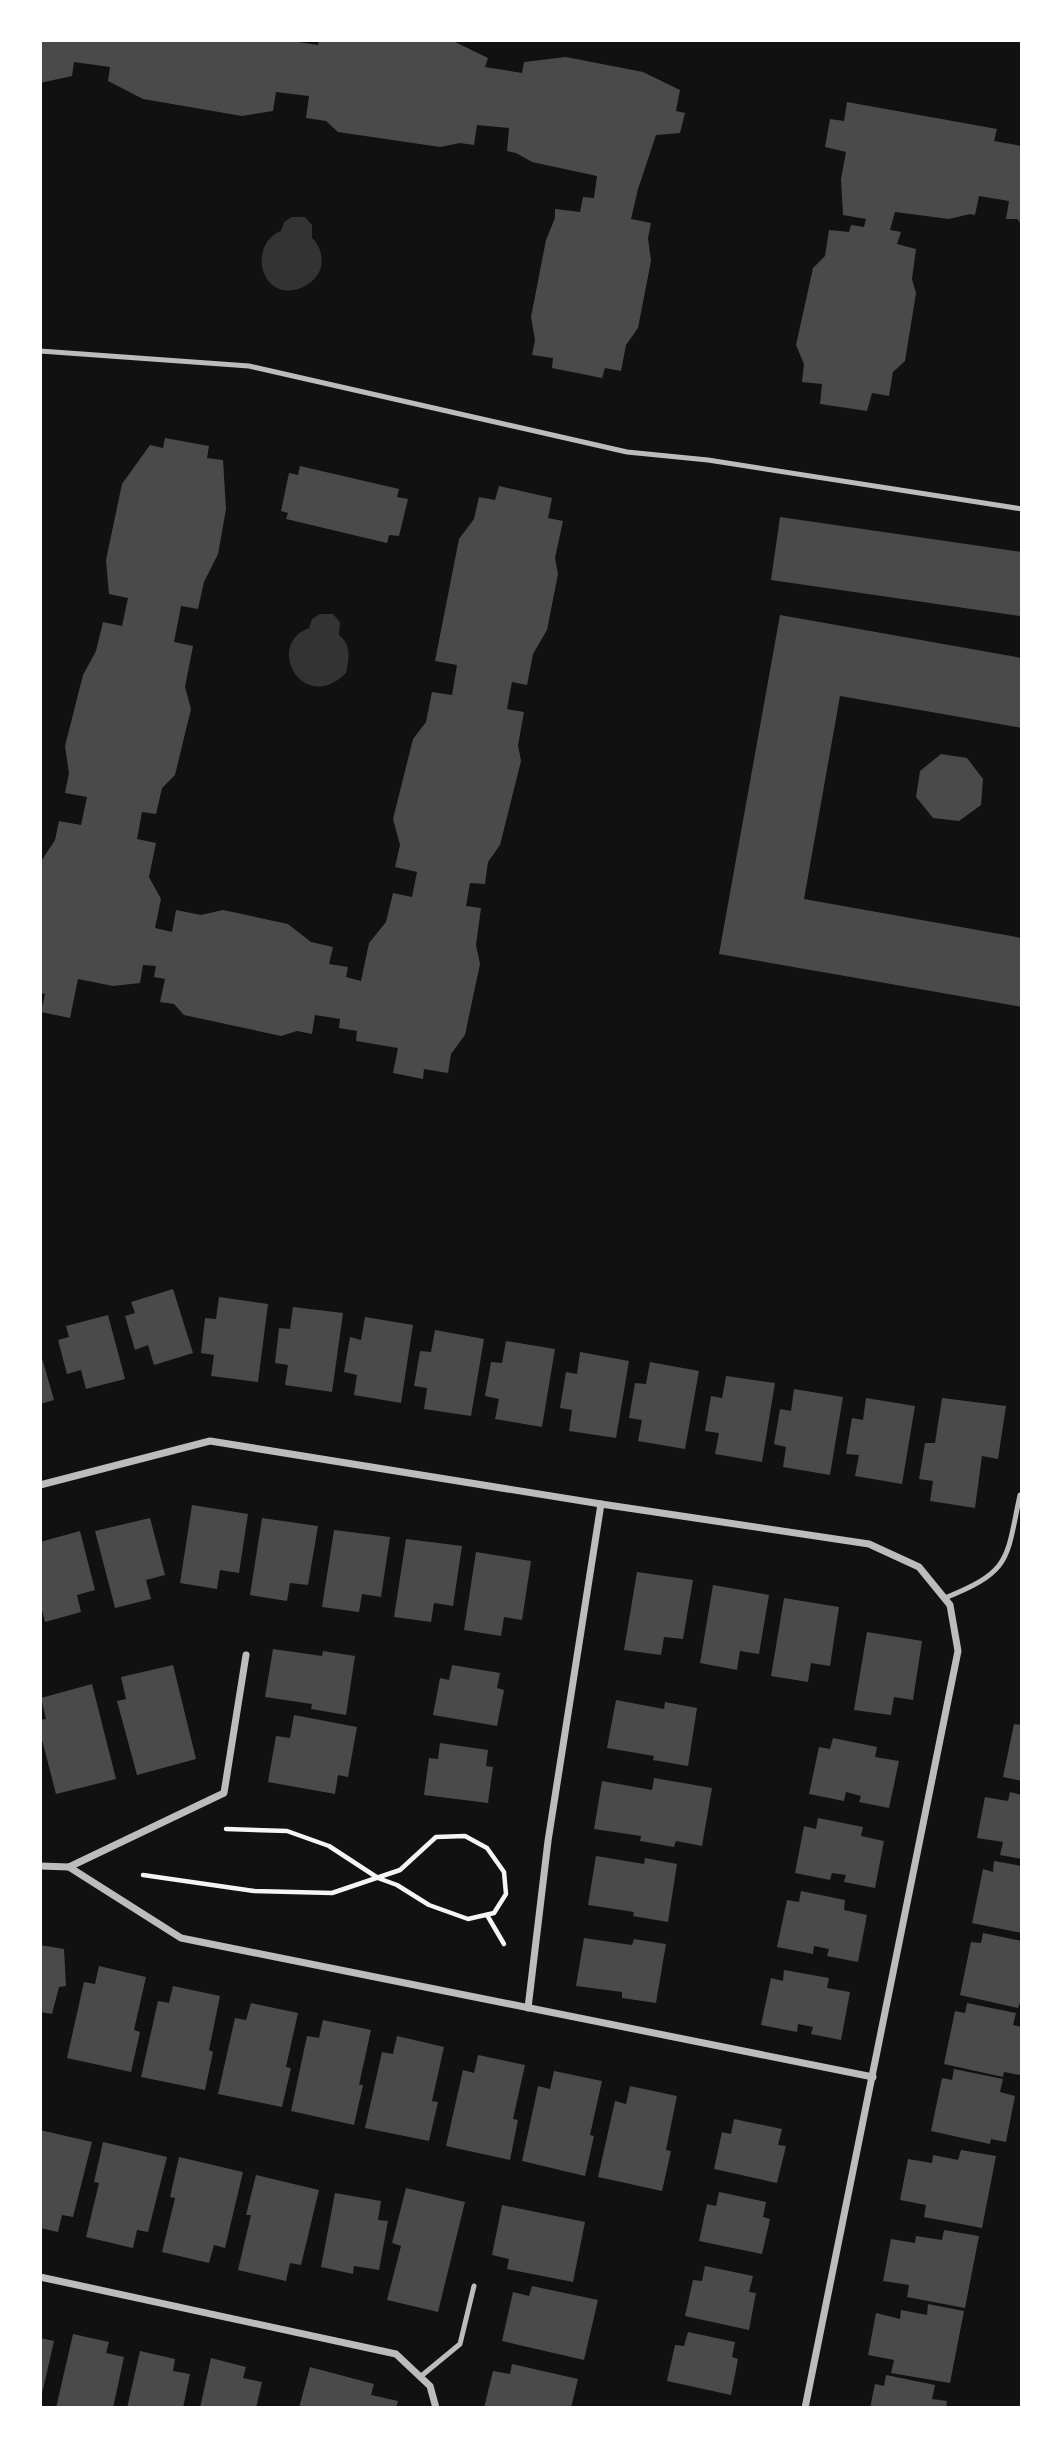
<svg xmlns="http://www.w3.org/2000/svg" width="1062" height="2448" font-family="'Public Sans',sans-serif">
<rect width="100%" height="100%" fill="#111"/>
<!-- water -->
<g fill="#333">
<path d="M292,217H305L312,225V238C320,245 323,256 321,267C317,284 293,296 277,288C254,275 258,239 281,231L284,222Z"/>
<path d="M320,614H333L340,622L339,635C352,645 349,659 346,673C303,716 264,644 309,628L312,619Z"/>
</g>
<!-- building -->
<g fill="#4a4a4a">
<path d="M40,40H285L318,45L319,40H451L488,58L485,67L522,73L524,62L566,57L643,72L680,90L676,111L685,113L680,133L656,135L638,189L631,219L651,223L648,238L651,261L638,328L626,345L621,371L605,368L602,378L552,368L553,358L532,355L535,340L531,317L546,240L555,218V209L580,212L583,197L594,198L597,176L532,162L516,153L507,151L509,128L477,125L474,145L460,143L440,147L338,132L326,121L306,118L309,96L276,92L273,111L242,116L143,99L108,81L110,67L74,62L72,76L40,83Z"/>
<path d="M847,102L997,129L994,141L1022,146V225L1017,219H1006L1009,201L979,196L975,215L970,214L949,219L895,212L890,230L901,232L897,244L916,249L912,279L916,293L905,361L893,372L889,396L872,393L867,411L820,404L822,384L802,382L804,364L796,345L813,268L825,256L829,230L849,232L851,225L864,227L866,219L843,215L841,179L846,152L825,147L830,119L844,121Z"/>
<path d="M165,438L209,446L207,458L223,460L226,509L218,554L204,582L198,609L181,606L174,642L193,646L185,687L191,709L175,775L162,788L156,814L142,812L137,839L156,843L149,877L161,899L155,928L172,932L176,910L201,915L223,910L288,924L311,942L333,947L329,964L348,967L346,977L361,981L369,943L386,922L393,893L412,897L417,872L395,867L400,845L393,819L413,739L426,722L432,692L452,695L457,665L435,661L459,539L474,519L479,497L495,500L499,486L552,498L548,518L563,521L555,558L558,574L547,630L533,654L527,685L512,682L507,709L524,712L518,745L521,761L500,845L488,862L485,884L470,883L466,906L481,908L476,945L480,964L465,1035L451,1054L448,1073L424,1069L423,1079L393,1073L398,1048L356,1041L357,1031L339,1028L340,1019L315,1015L312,1034L297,1031L281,1036L184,1015L174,1004L160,1002L165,979L154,977L156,966L143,965L140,983L113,986L78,979L70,1018L41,1012L45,994L40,993V863L55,840L59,821L81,825L87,797L65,793L69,773L65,746L83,675L96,651L103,622L122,626L128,598L109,594L106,560L122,484L150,445L163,448Z"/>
<path d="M300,466L399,489L397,497L408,499L399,536L389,535L387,543L286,519L288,513L281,511L289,473L298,475Z"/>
<path d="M780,517L1022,552L1020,616L771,580Z"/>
<path d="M780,615L1022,658V728L840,696L804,899L1022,938V1007L719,954Z"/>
<path d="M941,754L967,758L983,779L981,805L959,821L933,818L916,797L920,771Z"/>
<path d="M173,1289L193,1353L154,1365L148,1345L135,1350L125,1316L135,1313L131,1302Z"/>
<path d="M219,1297L268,1304L258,1382L211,1376L214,1355L201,1353L205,1318L216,1319Z"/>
<path d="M293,1307L343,1313L332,1392L285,1385L288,1365L275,1363L279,1328L290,1329Z"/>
<path d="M108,1315L125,1379L86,1389L81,1370L67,1374L58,1340L69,1337L66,1326Z"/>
<path d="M365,1317L413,1325L401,1403L354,1395L357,1375L344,1372L350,1337L361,1340Z"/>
<path d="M435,1330L484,1339L471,1416L424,1409L427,1388L414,1386L420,1351L431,1352Z"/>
<path d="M506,1341L555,1349L542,1427L495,1419L499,1399L485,1396L491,1362L502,1363Z"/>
<path d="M40,1351L54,1400L40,1404Z"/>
<path d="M580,1352L629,1361L616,1438L569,1431L572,1410L560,1408L566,1372L577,1374Z"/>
<path d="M650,1362L699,1371L685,1449L638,1441L642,1420L629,1418L635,1383L646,1384Z"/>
<path d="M726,1376L775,1383L762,1462L715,1454L719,1433L705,1431L711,1396L722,1398Z"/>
<path d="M794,1389L843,1397L830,1475L783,1467L786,1447L774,1444L780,1409L791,1411Z"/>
<path d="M866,1398L915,1406L902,1484L855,1476L859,1455L846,1454L852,1418L863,1420Z"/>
<path d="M942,1398L1006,1406L998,1459L982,1456L975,1508L930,1501L933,1481L919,1479L925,1443H935Z"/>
<path d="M192,1505L248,1514L239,1573L220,1570L217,1589L180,1583Z"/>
<path d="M150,1518L165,1575L146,1580L151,1599L115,1608L95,1531Z"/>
<path d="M262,1518L318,1526L308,1585L290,1583L287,1601L250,1595Z"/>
<path d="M334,1530L390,1537L381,1597L362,1594L359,1612L322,1607Z"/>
<path d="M80,1531L95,1590L77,1595L81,1612L45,1622L40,1602V1542Z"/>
<path d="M406,1539L462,1546L453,1606L434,1603L431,1622L394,1617Z"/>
<path d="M476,1552L531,1561L522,1620L504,1617L501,1636L464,1630Z"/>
<path d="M637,1572L693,1580L683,1639L664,1637L661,1655L624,1650Z"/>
<path d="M713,1585L769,1595L759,1654L740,1651L737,1670L700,1663Z"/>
<path d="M784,1598L839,1607L830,1666L811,1663L808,1682L771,1676Z"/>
<path d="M867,1632L922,1641L913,1700L894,1697L891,1715L854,1710Z"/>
<path d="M273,1649L322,1656L323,1651L355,1656L346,1715L311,1709L312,1704L265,1697Z"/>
<path d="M173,1665L196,1759L137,1775L117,1701L126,1699L121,1677Z"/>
<path d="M452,1665L500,1673L497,1688L504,1690L497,1726L433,1715L440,1678L449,1680Z"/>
<path d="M92,1684L116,1779L56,1794L40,1732V1720L46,1719L41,1698Z"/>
<path d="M616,1700L664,1709L665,1702L697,1708L688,1766L653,1760L654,1756L607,1748Z"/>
<path d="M294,1715L357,1727L348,1777L338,1775L335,1794L268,1782L276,1736L290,1738Z"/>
<path d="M1014,1724L1022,1725V1781L1003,1777Z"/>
<path d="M833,1738L877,1747L875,1757L899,1761L889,1808L859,1802L861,1796L846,1792L844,1801L809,1794L819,1747L830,1749Z"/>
<path d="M440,1743L488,1750L486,1766L493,1767L488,1803L424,1795L429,1758L438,1759Z"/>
<path d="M654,1778L712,1788L702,1846L676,1841L674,1847L640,1841L641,1836L594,1829L602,1781L652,1790Z"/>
<path d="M1010,1792L1022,1795V1859L1000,1855L1003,1842L977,1838L985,1797L1008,1801Z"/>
<path d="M818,1818L863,1827L861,1836L884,1841L875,1888L844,1882L846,1875L832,1873L830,1880L795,1873L804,1826L816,1829Z"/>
<path d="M596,1856L644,1864L645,1858L677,1864L668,1922L633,1916L634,1912L588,1905Z"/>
<path d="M994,1861L1022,1866V1933L972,1923L983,1869L993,1872Z"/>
<path d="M801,1891L845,1900L844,1910L867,1915L858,1962L827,1956L829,1949L814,1946L813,1954L777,1947L787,1900L799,1902Z"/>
<path d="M983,1933L1022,1941V2003H1020L1018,2008L960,1995L971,1942L981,1943Z"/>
<path d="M584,1938L632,1945L634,1939L666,1944L656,2003L622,1998V1992L576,1986Z"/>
<path d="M40,1945L64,1949L66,1986L59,1987L52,2014L40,2012Z"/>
<path d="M99,1966L146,1977L134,2030L140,2032L131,2072L67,2058L84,1982L95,1984Z"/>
<path d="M784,1970L829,1978L827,1988L850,1992L841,2040L811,2034L813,2027L798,2024L797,2032L761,2025L771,1978L783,1981Z"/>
<path d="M173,1986L220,1996L209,2050L213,2052L205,2090L141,2077L158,2001L169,2003Z"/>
<path d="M251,2003L298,2013L286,2067L291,2068L282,2107L218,2094L235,2018L246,2020Z"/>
<path d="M967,2003L1016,2013L1013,2025L1022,2027L1020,2075L1004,2072L1003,2077L944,2064L955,2011L965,2013Z"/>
<path d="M323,2020L371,2030L359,2085H363L354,2125L291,2111L307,2036L319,2038Z"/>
<path d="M397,2036L444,2047L432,2101L438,2102L429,2141L365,2128L382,2052L393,2054Z"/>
<path d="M478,2055L525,2065L513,2119L518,2120L510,2160L446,2146L463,2070L474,2073Z"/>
<path d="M954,2069L1003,2079L1000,2092L1015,2096L1006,2142L991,2139L990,2144L931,2131L942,2078L952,2080Z"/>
<path d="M554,2071L602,2081L590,2135L594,2136L585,2176L522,2161L538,2086L550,2089Z"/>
<path d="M630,2086L677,2096L666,2150L671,2151L662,2191L598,2177L615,2101L626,2104Z"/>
<path d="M734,2119L782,2129L778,2145L786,2146L777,2183L714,2169L722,2132L731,2134Z"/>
<path d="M40,2130L92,2142L73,2217L62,2215L58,2232L40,2228Z"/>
<path d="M103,2142L167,2157L148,2232L137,2230L133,2248L86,2237L99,2183L94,2182Z"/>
<path d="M961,2150L996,2156L982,2228L924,2217L926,2205L900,2200L908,2159L932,2163L933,2155L958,2160Z"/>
<path d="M179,2157L243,2172L225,2248L214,2245L209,2263L162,2252L175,2198L170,2197Z"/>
<path d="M256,2175L319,2190L301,2265L290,2263L286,2281L238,2270L251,2215H246Z"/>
<path d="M406,2188L465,2202L438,2312L387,2300L401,2246L392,2243Z"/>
<path d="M719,2192L766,2202L763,2217L770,2219L762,2254L699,2241L707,2204L716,2206Z"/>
<path d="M335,2193L381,2201L378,2220L388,2221L379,2270L354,2266L353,2274L321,2267Z"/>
<path d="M502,2205L585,2222L573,2282L507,2269L509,2259L492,2255Z"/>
<path d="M944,2230L979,2236L965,2308L907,2297L909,2285L883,2281L891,2239L915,2243L916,2236L942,2240Z"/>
<path d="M705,2266L753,2276L749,2292L756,2293L749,2330L685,2316L693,2280L702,2281Z"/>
<path d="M532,2286L598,2300L584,2360L502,2341L513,2292L529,2296Z"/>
<path d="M928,2304L964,2311L950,2383L891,2373L894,2360L868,2355L876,2313L900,2319L901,2310L927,2315Z"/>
<path d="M688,2332L735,2342L732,2357L738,2359L731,2395L667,2381L675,2345L684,2346Z"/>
<path d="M73,2334L109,2342L106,2353L124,2357L113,2408H56Z"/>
<path d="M40,2338L54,2341L41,2398L40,2397Z"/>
<path d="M140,2351L175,2359L173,2371L190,2374L183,2408H127Z"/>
<path d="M211,2358L246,2367L243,2378L262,2382L256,2408H200Z"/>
<path d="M512,2364L578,2379L571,2408H484L493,2371L510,2374Z"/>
<path d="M310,2367L374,2384L371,2395L398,2401L396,2408H299Z"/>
<path d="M886,2375L935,2385L932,2399L947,2401L946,2408H870L875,2384L884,2386Z"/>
</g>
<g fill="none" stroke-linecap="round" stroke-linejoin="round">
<!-- path -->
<g stroke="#f5f5f5" stroke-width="4.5">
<path d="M143,1875L254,1891L332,1893L400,1870L436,1837L465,1836L487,1848L504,1872L506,1894L494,1913L468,1919L429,1905L397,1885L378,1878L329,1846L287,1831L226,1829"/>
<path d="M487,1915L504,1944"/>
</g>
<!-- service -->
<g stroke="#bcbcbc" stroke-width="5">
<path d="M40,351L249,366L627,452L708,460L1022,509"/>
<path d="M945,1598C1012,1571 1006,1560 1020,1495"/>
<path d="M420,2377L460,2344L474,2286"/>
</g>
<!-- minor -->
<g stroke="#bcbcbc" stroke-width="7">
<path d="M40,1485L210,1441L601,1504L869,1544L919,1567L950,1605L958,1651L805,2408"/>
<path d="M40,1866L69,1867L181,1938L873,2077"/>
<path d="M69,1867L224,1793L246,1655"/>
<path d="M528,2008L548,1841L601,1504"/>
<path d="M40,2277L396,2354L430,2386L436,2408"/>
</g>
</g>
<!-- border -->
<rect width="1062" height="2448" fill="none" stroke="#ffffff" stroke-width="84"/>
</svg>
